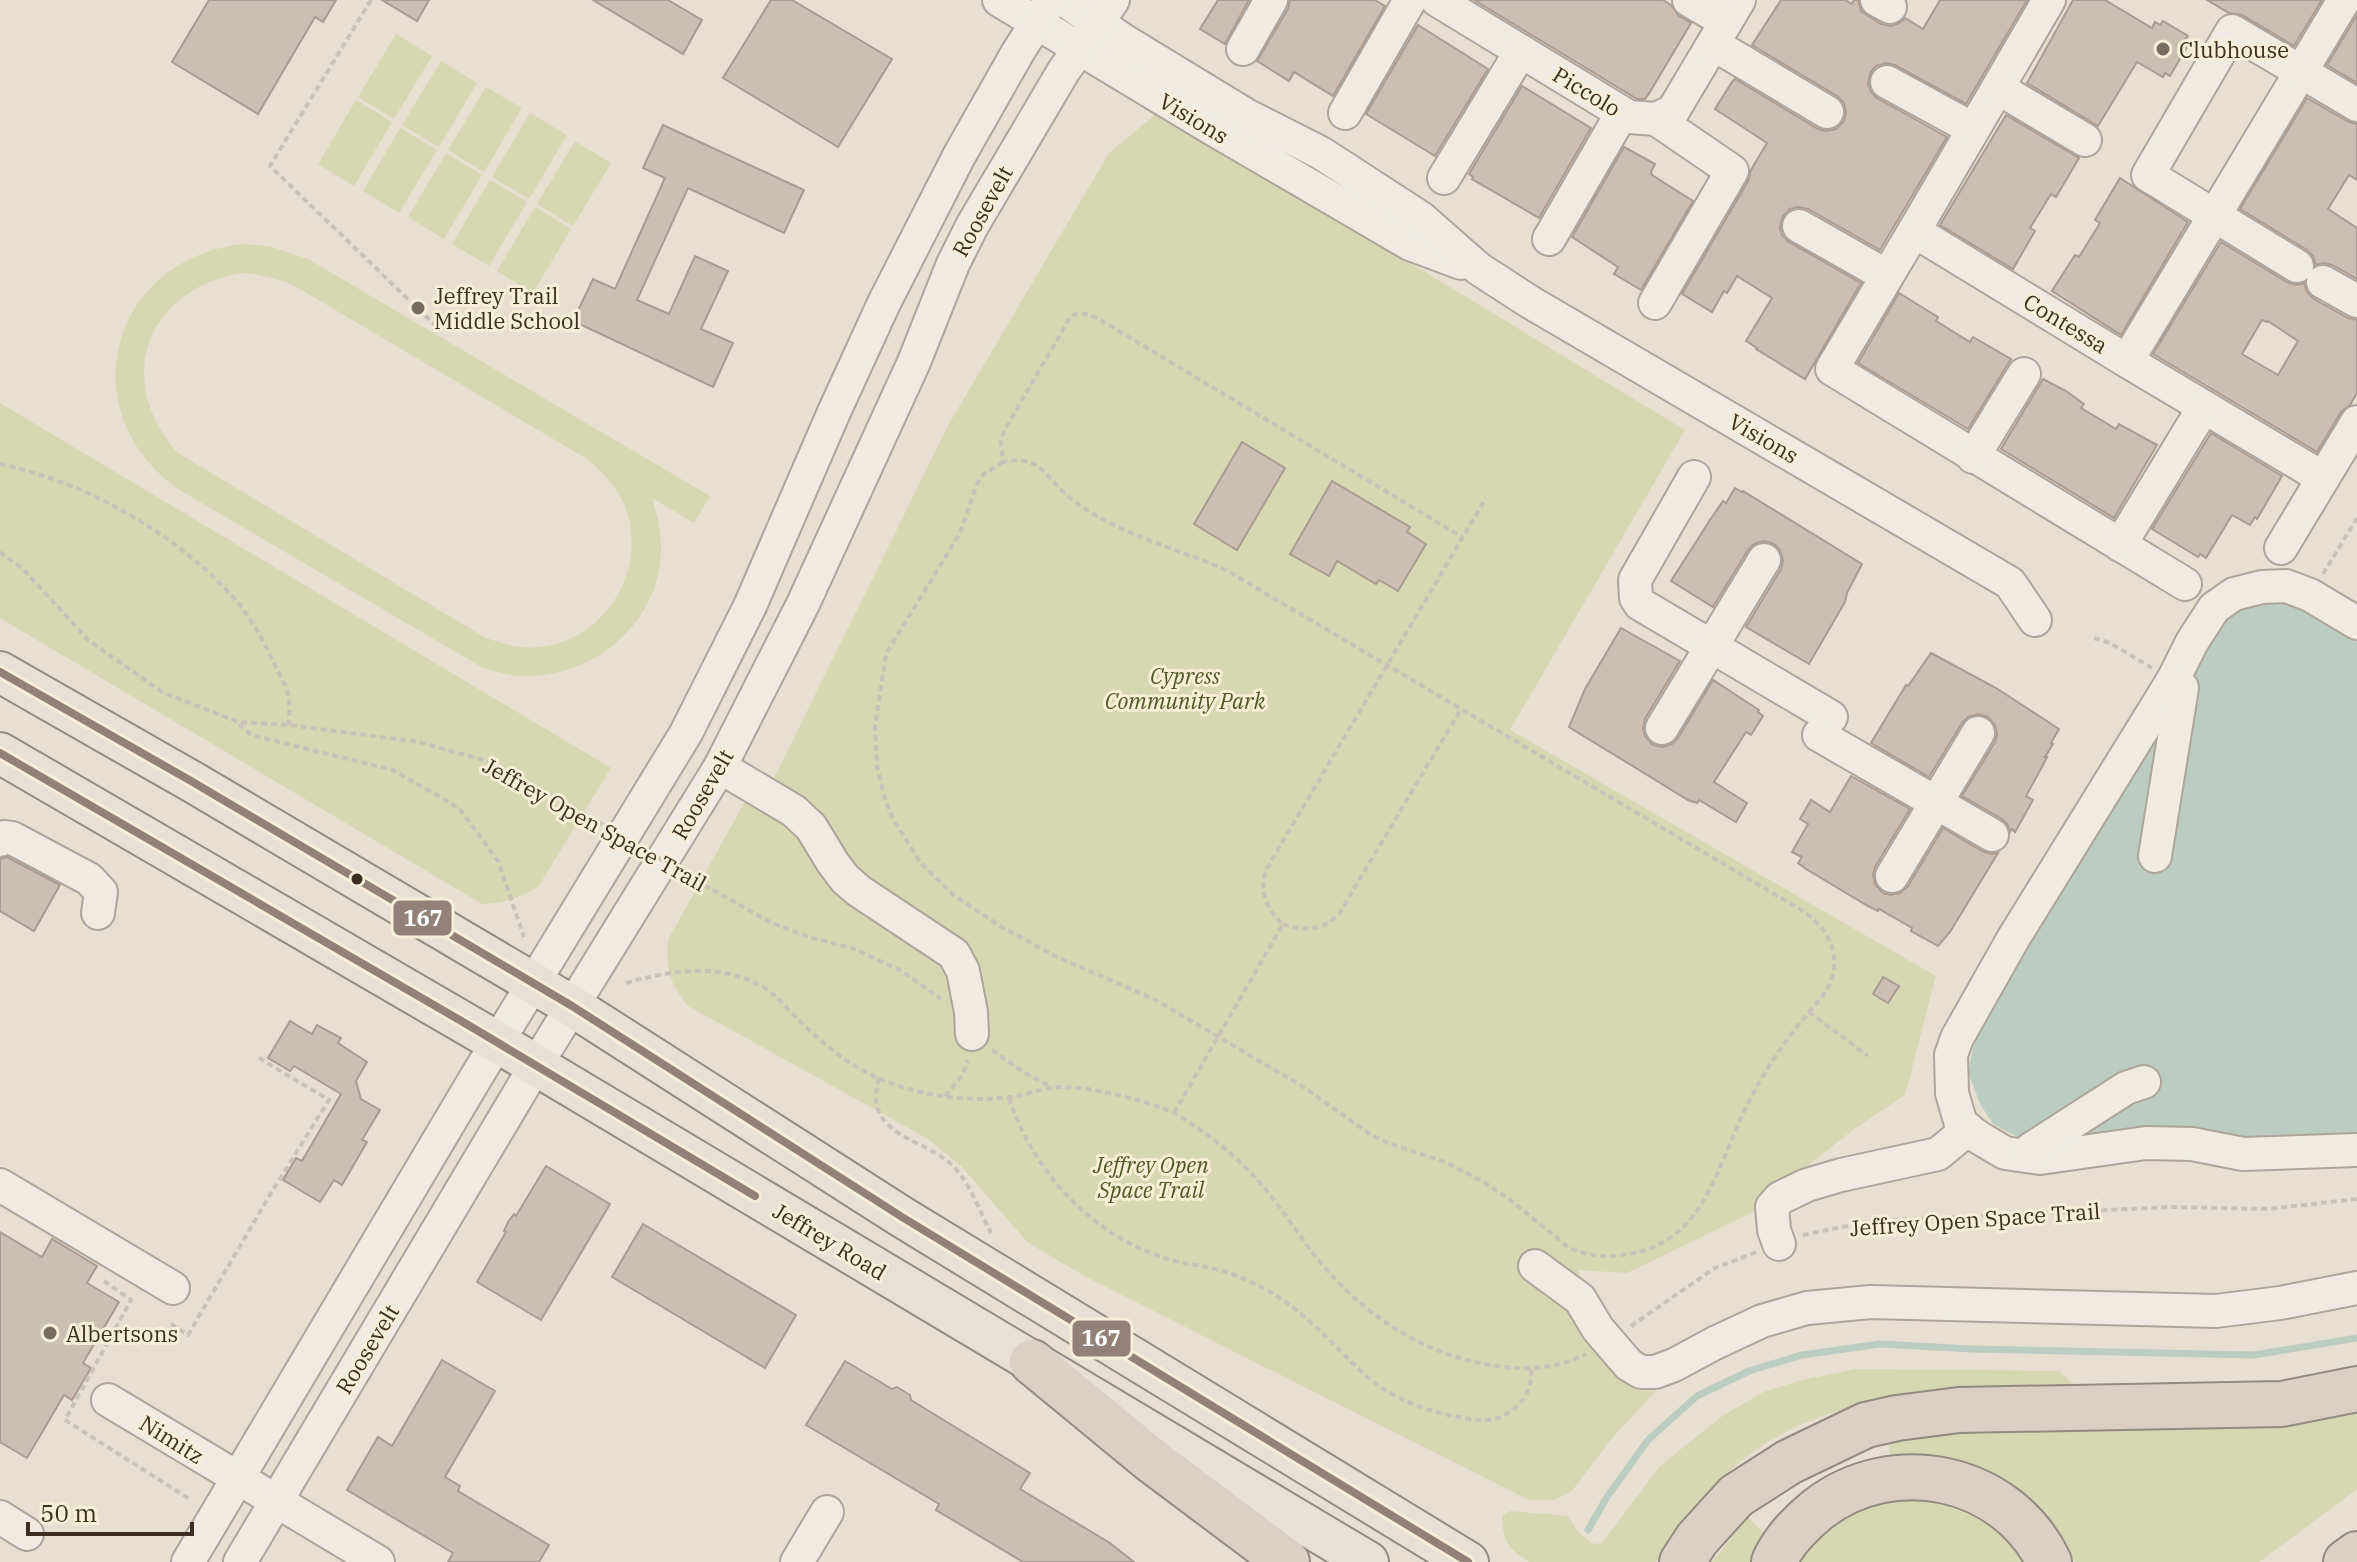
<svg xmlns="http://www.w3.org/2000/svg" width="2357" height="1562" font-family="'IBM Plex Serif',serif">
<rect width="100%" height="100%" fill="#e7e0d1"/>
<!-- green -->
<g fill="#d6d7b3" fill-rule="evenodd">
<path d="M396,34L432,56L394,119L358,97Z"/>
<path d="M441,61L477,83L439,147L402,125Z"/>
<path d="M486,87L522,108L484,172L448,150Z"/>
<path d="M356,100L392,122L354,186L318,164Z"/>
<path d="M530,113L567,135L529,199L492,177Z"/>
<path d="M1157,113L1193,131L1685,430L1510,730L1936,976L1905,1095L1857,1127L1812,1162L1759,1209L1627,1273L1577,1270L1656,1391L1612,1438L1572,1491L1555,1500H1529L1086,1277L1027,1242L962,1167L928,1139L688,1006C669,980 666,973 668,940L748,796L769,788L950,422L1109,153Z"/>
<path d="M400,128L437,150L399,213L363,191Z"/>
<path d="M575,141L611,163L573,226L537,204Z"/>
<path d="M446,153L482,175L444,239L408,217Z"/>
<path d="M490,180L527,202L489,266L452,244Z"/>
<path d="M535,207L571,229L533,293L497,271Z"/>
<path d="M243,244L269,246L308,259L710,496L694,523L652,498C659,519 663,542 660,564C651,632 585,680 519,676C506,675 494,671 483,668L181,491C69,415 108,259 243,244ZM243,273C264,275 281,279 300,289L587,459C602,472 617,487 625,506C651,575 597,654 521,647C509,646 498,642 486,638L178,453C113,381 146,288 243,273Z"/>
<path d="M0,403L611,768L538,887C519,898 503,903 482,904L0,618Z"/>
<path d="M1857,1369L2059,1371L2076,1387C1942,1394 1812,1382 1711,1489C1690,1511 1673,1537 1656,1562H1529C1509,1550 1502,1539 1502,1516L1510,1511L1568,1516L1578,1532L1593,1544L1602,1543L1660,1466L1721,1417L1763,1392L1802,1380Z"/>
<path d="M2357,1406V1489L2259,1562H2075C2061,1528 2036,1504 2004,1485C1997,1481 1990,1475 1983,1473C1957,1463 1918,1457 1890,1456L1888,1436Z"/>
<path d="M1926,1498C1969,1509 2001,1523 2025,1562H1799C1814,1536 1846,1509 1876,1502C1892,1498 1910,1499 1926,1498Z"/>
<path d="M1748,1517L1766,1536L1752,1562H1712Z"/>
</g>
<!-- water -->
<path fill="#bcccc2" d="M2262,599L2290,600L2357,639V1135L2047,1145L2019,1138L1993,1124L1980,1104L1968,1072L1976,1035L2216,624L2235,607Z"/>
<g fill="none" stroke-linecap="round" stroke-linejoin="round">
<!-- stream -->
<path stroke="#bcccc2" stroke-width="7" d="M1588,1530L1607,1497L1648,1440L1697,1396L1749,1371L1802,1355L1880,1344L1971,1349L2254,1355L2357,1338"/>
</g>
<!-- building -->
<g fill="#cbbfb2" stroke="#a89c90" stroke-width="2" fill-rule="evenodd">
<path d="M209,0H336L323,22L315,17L258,114L172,62Z"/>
<path d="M382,0H429L417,21Z"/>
<path d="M593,0H668L702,20L683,54Z"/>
<path d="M771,0H792L892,59L838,147L723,78Z"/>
<path d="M1218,0H1249L1225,44L1200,29Z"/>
<path d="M1290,0H1375L1385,6L1333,96L1294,72L1289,81L1257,61L1288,9Z"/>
<path d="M1474,0H1663L1671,5L1679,16L1691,23L1650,92L1645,99H1637Z"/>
<path d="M1781,0H1845L1852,4L1854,0H1858L1861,11L1881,24L1891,26L1899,23L1905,18L1923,29L1940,0H2027L1966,104L1895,65L1886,63L1876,66L1871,72L1868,83L1871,92L1877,98L1947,137L1880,250L1808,209L1798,207L1790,209L1783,216L1780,227L1782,235L1789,242L1861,283L1805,379L1756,349L1757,348L1746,341L1772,298L1737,276L1727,293L1724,291L1712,312L1682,294L1748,181L1751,170L1767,143L1715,109L1732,82L1735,79L1818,129L1826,131L1836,129L1844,121L1846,113L1844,103L1837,96L1752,45Z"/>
<path d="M2073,0H2105L2152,28L2155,22L2160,25L2163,21L2188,36L2185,39L2190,42L2170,76L2165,73L2163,77L2137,62L2098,126L2027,83Z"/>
<path d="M2207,0H2322L2294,46L2242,15L2229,13Z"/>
<path d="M2357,15V83L2327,65Z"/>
<path d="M1418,25L1488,69L1435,156L1366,114Z"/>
<path d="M1522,86L1591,128L1539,218L1472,179L1473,177L1469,174Z"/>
<path d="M2307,98L2347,121L2357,124V180L2349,175L2328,209L2357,228V279L2332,265L2324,263L2316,265L2313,256L2307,250L2240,209Z"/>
<path d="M2006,115L2079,158L2056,197L2051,194L2030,228L2035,231L2013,269L1940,225Z"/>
<path d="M663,125L804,190L784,233L688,188L637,300L669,314L695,256L728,271L701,329L733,343L713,387L573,321L593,279L615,289L665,178L643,168Z"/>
<path d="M1624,147L1655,164L1651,172L1652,175L1693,201L1641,290L1614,274L1618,267L1572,237Z"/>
<path d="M2120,178L2188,222L2121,335L2052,291L2075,255L2079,257L2100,223L2095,220Z"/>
<path d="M2221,242L2287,282L2296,285L2304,283L2307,292L2314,299L2348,318L2357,320V393L2350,405L2341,412L2317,452L2153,354ZM2262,320L2267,322L2268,321L2298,341L2278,375L2242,354Z"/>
<path d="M1899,293L1938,317L1936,321L1970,342L1973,337L2011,359L1968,429L1858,363Z"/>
<path d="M2043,379L2066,391L2084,404L2081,408L2116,429L2119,424L2157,445L2114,518L2001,449Z"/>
<path d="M2211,433L2282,476L2257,519L2255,517L2250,525L2232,515L2206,558L2200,554L2198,557L2152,529Z"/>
<path d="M1242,442L1285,468L1237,550L1194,524Z"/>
<path d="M1332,481L1410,527L1407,532L1426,544L1398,591L1379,580L1376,584L1337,561L1329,576L1290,554Z"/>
<path d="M1735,488L1742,492L1743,491L1862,564L1847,593L1845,602L1809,664L1746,627L1781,569L1783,560L1780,550L1774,544L1764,541L1754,544L1748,550L1713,607L1671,581L1710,520L1723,501L1726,503Z"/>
<path d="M1621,628L1680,661L1645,719L1643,728L1645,736L1653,745L1662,747L1672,744L1678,738L1713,680L1759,710L1758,712L1763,716L1751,735L1746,732L1714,782L1747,803L1736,822L1699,800L1697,803L1688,800L1569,727L1585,689Z"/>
<path d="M1931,653L1996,688L2059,729L2051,743L2053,744L2045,757H2047L2043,765L2026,796L2033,800L2015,832L2012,829L2010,832L2008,825L2002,819L1962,796L1995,742L1997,734L1995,725L1988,717L1978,714L1968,717L1962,723L1929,777L1871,743L1906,685L1908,686L1913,679Z"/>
<path d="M1851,776L1910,809L1875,867L1873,875L1875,884L1883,893L1891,895L1900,893L1908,886L1943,828L1982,851L1991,854L1998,853L1950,932L1938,946L1911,931L1912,928L1879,909L1878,911L1868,906L1806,869L1798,863L1802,857L1792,852L1808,824L1800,819L1811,800L1830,812Z"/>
<path d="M7,857L60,885L34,931L0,911V859Z"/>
<path d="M1883,977L1899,986L1888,1003L1873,994Z"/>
<path d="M290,1021L312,1034L317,1025L341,1038L338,1043L367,1062L356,1081L361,1099L380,1110L362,1140L367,1142L342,1185L334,1180L320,1202L283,1180L296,1158L302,1161L341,1094L294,1066L290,1071L268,1058Z"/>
<path d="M546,1166L610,1204L541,1320L477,1282L506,1232L504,1231L508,1222L514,1214L516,1216Z"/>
<path d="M643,1224L796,1315L765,1368L612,1277Z"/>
<path d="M0,1232L42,1257L52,1239L97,1266L87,1283L119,1302L83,1363L91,1368L72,1400L64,1395L27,1458L0,1442Z"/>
<path d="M442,1360L495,1391L445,1477L460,1486L458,1491L549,1545L539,1562H448L453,1553L347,1490L378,1437L392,1446Z"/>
<path d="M845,1361L892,1389L897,1387L910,1395L911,1400L1030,1473L1020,1489L1110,1543L1134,1562H1023L936,1510L939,1504L806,1425Z"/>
</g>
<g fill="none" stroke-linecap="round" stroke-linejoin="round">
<defs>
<g id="minor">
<path d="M999,0L1213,129L1410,244L1461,263"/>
<path d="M1064,0L1126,42L1246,115L1321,153L1421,218L1479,269L1530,302L2010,583L2035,620"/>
<path d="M1437,0L1629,117L1656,119L1673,111L1739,0"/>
<path d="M1689,0L1726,22"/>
<path d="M1877,0L1890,7"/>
<path d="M2049,0L1914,231L2127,361L2344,0"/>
<path d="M1713,44L1827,112"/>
<path d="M1243,49L1271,0"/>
<path d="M1887,82L1973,129"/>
<path d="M1998,88L2085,140"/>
<path d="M1345,113L1410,0"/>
<path d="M1444,178L1521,51"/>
<path d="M1799,226L1887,276"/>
<path d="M1914,231L1832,369L2185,584"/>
<path d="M1549,239L1622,113"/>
<path d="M2297,266L2148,175L2232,31L2357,105"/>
<path d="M2323,282L2357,301"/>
<path d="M1655,303L1732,171L1656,119"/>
<path d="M2127,361L2323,478"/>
<path d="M1973,457L2024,374"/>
<path d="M1694,477L1635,580L1636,598L1640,604L1831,717"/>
<path d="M2120,545L2204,407"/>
<path d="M2281,548L2357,422"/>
<path d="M2357,623L2310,595L2286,586L2262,587L2234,594L2214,608L2192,642L2173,680L2013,939L1957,1038L1951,1055L1952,1093L1961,1124L1978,1137L2005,1153L2040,1158L2146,1143L2192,1144L2243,1154L2357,1150"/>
<path d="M1662,728L1764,560"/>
<path d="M1819,735L1992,835"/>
<path d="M720,767L794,811L811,827L833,863L845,879L859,891L954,954L963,971L971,1012L972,1034"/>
<path d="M0,840L4,837L12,838L89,879L101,892L98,913"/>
<path d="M2155,856L2182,688L2173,680"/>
<path d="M1892,876L1978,733"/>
<path d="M2029,1156L2031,1149L2126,1088L2144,1082"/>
<path d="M0,1185L173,1288"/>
<path d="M1779,1244L1774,1230L1772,1207L1780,1198L1807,1185L1841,1175L1938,1154L1968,1129"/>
<path d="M1535,1266L1580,1299L1598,1329L1629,1365L1641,1372H1655L1674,1365L1715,1343L1762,1321L1807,1308L1871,1302L2216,1311L2280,1303L2357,1288"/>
<path d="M108,1400L378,1562"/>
<path d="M0,1517L27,1534"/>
<path d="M188,1562L478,1074L686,733L750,606L834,412L884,303L959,156L1018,52L1051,0"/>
<path d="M240,1562L536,1065L720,767L803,604L914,362L953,264L972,226L1063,72L1113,0"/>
<path d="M797,1562L827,1512"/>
</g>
<g id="major">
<path d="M0,672L191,781L572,1006L902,1217L1468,1562"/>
<path d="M0,753L497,1042L1368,1562"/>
</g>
<g id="highway">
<path d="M1032,1362L1151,1460L1287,1562"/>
<path d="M1682,1562L1697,1539L1736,1496L1789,1462L1866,1425L1897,1418L1959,1410L2282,1404L2357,1389"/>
<path d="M1774,1562C1783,1541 1800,1524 1817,1510C1892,1451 2007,1474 2049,1562"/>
<path d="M2346,1562L2357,1554"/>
</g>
</defs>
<!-- minor casing -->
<use href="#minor" stroke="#ada599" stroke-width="36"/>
<!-- major casing -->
<use href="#major" stroke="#928b80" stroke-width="44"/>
<!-- highway casing -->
<use href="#highway" stroke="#928b80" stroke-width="48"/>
<!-- path -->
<g stroke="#c8c2b9" stroke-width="4" stroke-dasharray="6 4" stroke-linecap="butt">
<path d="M371,0L270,166L439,329"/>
<path d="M1003,462L984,474L977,484L960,533L886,654L875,727L877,767L885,799L893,819L920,862L952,894L1000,926L1055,956L1154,999L1302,1086L1371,1135L1388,1143L1445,1162L1484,1182L1513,1202L1568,1247C1585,1256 1608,1258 1628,1254C1692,1244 1710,1191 1732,1139C1741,1116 1752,1094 1765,1073C1775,1056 1787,1039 1800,1023C1814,1005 1832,991 1834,967C1836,943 1822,924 1803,911L1226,570C1174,547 1120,535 1074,501C1047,482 1043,453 1003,462L1001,442L1004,431L1071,316C1081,311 1087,314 1097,318L1462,537"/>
<path d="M0,464C88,483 174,532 235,599C250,616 263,640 273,661C278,672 285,683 288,694C290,704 289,715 289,725"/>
<path d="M0,552L24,570L88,640L162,692L238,722L289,725L419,742L490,762L572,806"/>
<path d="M2323,574L2357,518"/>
<path d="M2094,638L2110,643L2152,668"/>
<path d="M239,724L251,735L393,770L459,808L498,861L524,937"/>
<path d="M704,885L772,923L809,937L852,948L902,971L941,999"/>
<path d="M1283,924C1304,932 1323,930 1339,914L1461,709"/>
<path d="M626,983C669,971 719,962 761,986C776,994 788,1010 801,1022C828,1049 859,1073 896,1085C931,1097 972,1102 1009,1097C1023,1096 1036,1090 1050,1088C1080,1083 1146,1100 1174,1113C1182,1117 1191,1124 1199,1129C1229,1150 1255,1174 1277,1204C1294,1226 1309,1251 1328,1271C1369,1317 1420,1351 1480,1363C1516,1371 1552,1371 1586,1354"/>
<path d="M1809,1012L1868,1056"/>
<path d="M992,1050L1022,1071L1051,1087"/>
<path d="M879,1078C861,1137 926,1137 955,1168C971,1186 980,1212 991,1233"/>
<path d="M945,1096L962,1076L968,1060"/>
<path d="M1009,1098C1033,1171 1091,1235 1165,1258C1182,1264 1201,1265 1219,1270C1238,1275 1257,1284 1274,1294C1310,1317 1335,1347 1365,1375C1391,1398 1425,1411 1459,1417C1477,1421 1496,1423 1511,1411C1525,1401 1533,1386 1531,1369"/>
<path d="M1174,1113L1283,924C1266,910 1258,889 1267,868L1486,498"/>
<path d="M1803,1235L1871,1221L2173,1207L2269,1209L2357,1199"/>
<path d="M104,1281L131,1300L65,1420L191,1500"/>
<path d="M171,1324L188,1335L271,1193L329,1100L259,1058"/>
<path d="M1631,1326L1715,1268L1757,1252"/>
</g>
<!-- minor -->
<use href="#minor" stroke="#efebe3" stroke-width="32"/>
<!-- major -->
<use href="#major" stroke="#e6e1d4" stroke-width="40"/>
<!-- highway -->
<use href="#highway" stroke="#dad1c2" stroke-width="44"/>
<!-- path-bridge -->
<path stroke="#c8c2b9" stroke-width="4" stroke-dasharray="6 4" stroke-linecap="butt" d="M572,806L704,885"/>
<defs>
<g id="bus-1">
<path d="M0,672L191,781L572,1006L902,1217L1468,1562"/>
<path d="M0,753L463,1022L755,1196"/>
</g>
</defs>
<!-- bus-1 casing -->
<use href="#bus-1" stroke="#f7eed8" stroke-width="14"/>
<!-- bus-1 -->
<use href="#bus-1" stroke="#938177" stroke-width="8"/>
</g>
<!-- markers -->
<g fill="#786c5e" stroke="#f7eed8" stroke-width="3">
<circle cx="2163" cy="49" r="8"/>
<circle cx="418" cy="308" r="8"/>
<circle cx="50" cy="1333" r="8"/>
</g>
<circle fill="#3d2e20" stroke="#f7eed8" stroke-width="3" cx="357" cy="879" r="7"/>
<g text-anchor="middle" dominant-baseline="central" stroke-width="6" stroke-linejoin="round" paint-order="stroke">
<!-- poi labels -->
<g font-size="22" fill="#3d2e20" stroke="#f7eed8" text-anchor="start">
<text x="2179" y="49">Clubhouse</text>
<text x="434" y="295">Jeffrey Trail<tspan x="434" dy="25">Middle School</tspan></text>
<text x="66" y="1333">Albertsons</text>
</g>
<!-- street labels -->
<g font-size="22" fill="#3d2e20" stroke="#f7eed8">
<text transform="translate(1587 91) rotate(31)">Piccolo</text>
<text transform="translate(1194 118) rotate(31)">Visions</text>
<text transform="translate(982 211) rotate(-61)">Roosevelt</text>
<text transform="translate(2066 323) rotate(31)">Contessa</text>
<text transform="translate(1764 438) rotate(30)">Visions</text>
<text transform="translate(702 794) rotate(-60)">Roosevelt</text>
<text transform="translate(595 824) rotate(29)">Jeffrey Open Space Trail</text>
<text transform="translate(1975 1219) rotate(-4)">Jeffrey Open Space Trail</text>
<text transform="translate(830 1241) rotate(31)">Jeffrey Road</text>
<text transform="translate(367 1349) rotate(-59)">Roosevelt</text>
<text transform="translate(172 1439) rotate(32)">Nimitz</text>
</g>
<!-- park labels -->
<g font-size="22" font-style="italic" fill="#4d5a26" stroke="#f7eed8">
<text x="1185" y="675">Cypress<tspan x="1185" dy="25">Community Park</tspan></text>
<text x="1151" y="1164">Jeffrey Open<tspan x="1151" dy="25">Space Trail</tspan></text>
</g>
</g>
<g stroke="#f7eed8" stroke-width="3">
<rect x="392" y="899" width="61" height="38" rx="8" fill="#938177"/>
<rect x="1071" y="1319" width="61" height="39" rx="8" fill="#938177"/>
</g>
<g font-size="22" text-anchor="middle" font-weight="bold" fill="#fff">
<text x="423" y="926">167</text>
<text x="1101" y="1346">167</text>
</g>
<!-- scale -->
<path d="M28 1522v12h164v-12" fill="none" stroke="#3d2e20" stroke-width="4"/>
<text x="40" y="1522" font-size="24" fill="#3d2e20" stroke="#f7eed8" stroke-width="6" paint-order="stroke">50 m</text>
</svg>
